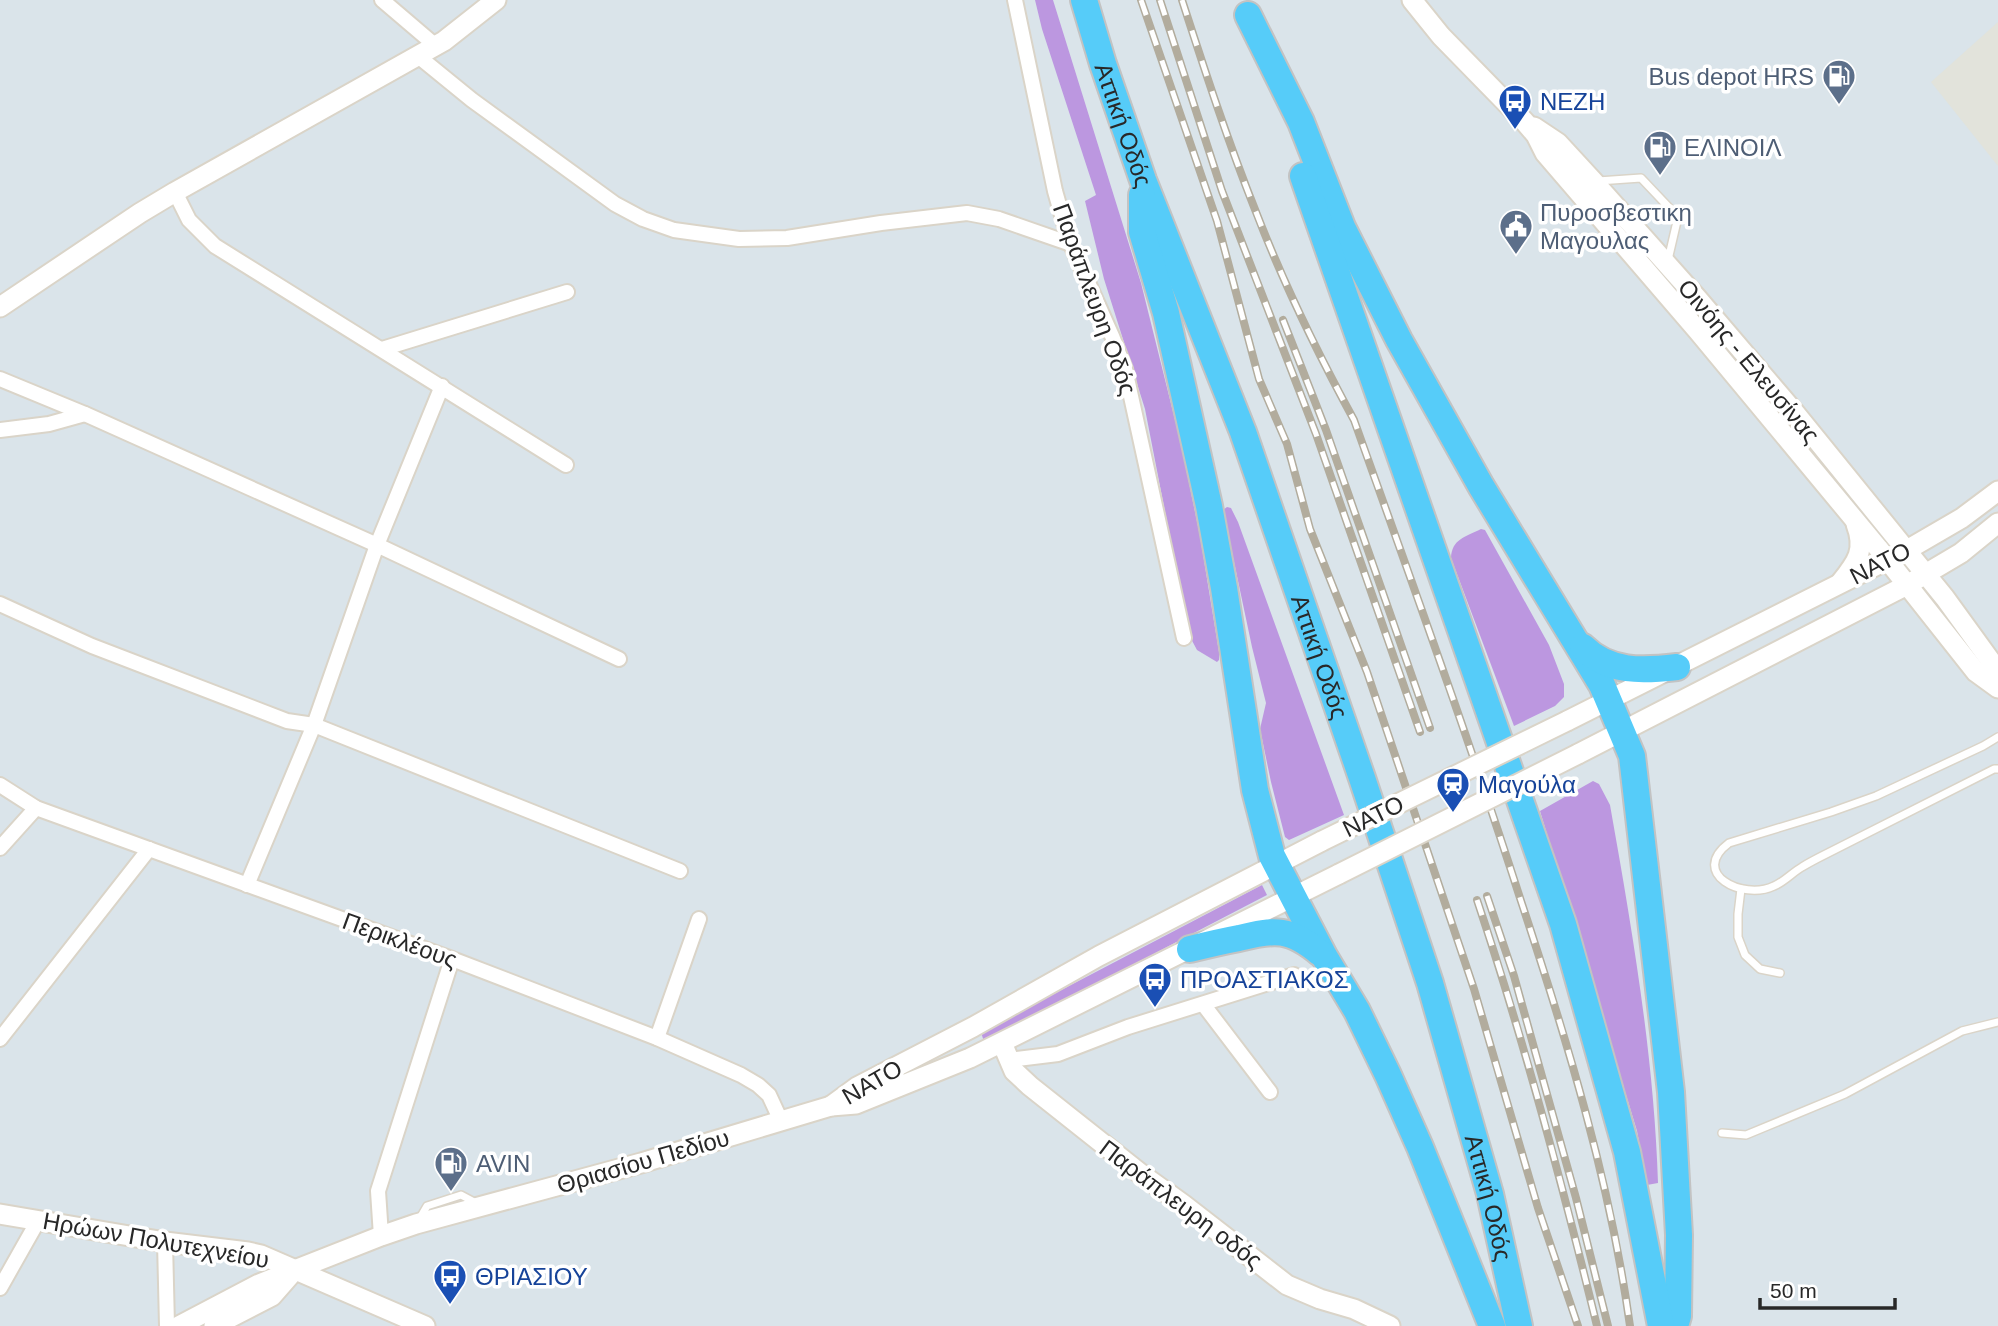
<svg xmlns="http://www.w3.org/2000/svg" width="1998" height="1326" font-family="Arial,sans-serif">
<rect width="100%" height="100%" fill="#dae4ea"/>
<!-- industrial -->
<path fill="#e2e3db" d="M1998,22V166L1931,82Z"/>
<!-- green -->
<g fill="#bc97e0">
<path d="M1035,0H1053L1141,283L1181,444L1200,536L1219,652V660L1217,662L1197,650L1189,635L1145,409L1104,279L1085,201L1096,195L1042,29Z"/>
<path d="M1227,507L1231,508L1238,522L1344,815L1289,840L1285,837L1271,782L1260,729L1266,703L1252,647L1223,510Z"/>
<path d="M1481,529L1485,530L1549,645L1564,684V697L1555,706L1514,726L1451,558C1452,539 1465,537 1481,529Z"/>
<path d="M1593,781L1599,784L1610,805C1632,929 1654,1056 1658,1183L1647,1185L1637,1131L1540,811Z"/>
<path d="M1262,885L1267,895L984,1042L981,1032Z"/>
</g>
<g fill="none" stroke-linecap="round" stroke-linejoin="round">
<defs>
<g id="lane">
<path d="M1598,181L1641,178L1678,217L1668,260"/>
<path d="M1998,737L1983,746L1876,796L1831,812L1729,843C1689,873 1742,901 1774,886C1784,882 1793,872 1802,867C1810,862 1818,858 1826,854L1994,769H1998"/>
<path d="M1741,889L1738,914V937L1745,955L1760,969L1780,973"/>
<path d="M1722,1133L1746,1135L1845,1094L1962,1031L1998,1022"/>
<path d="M420,1218L427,1206L461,1195L478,1204"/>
</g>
<g id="street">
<path d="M382,0L436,46"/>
<path d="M1015,0L1055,191L1069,240L1112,336L1125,369L1184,638"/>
<path d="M418,56L472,100L615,204L643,219L674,230L739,239L787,238L881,223L967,213L999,219L1071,244"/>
<path d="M175,192L189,220L215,246L566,465"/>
<path d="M382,349L567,292"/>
<path d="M0,379L85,414L377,545L619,659"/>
<path d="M0,430L49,424L85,414"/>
<path d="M0,604L92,646L287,721L314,725L680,871"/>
<path d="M0,785L36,808L452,959L657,1038L741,1075L758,1085L769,1095L781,1121"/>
<path d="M0,848L36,808"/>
<path d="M247,885L314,725L377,545L442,386"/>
<path d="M1203,1004L1270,1092"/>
<path d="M657,1038L699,919"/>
<path d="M0,1039L149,849"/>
<path d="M1009,1060L1058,1054L1128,1027L1294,975"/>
<path d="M381,1236L378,1191L452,959"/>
<path d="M165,1242L167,1326"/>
<path d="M0,1288L39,1219"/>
</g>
<g id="secondary">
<path d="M1412,0L1441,36L1524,121L1536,135L1545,153L1698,331L1878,548L1976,672L1998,688"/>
<path d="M1534,127L1558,143L1593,181L1697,298L1795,413L1945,598L1990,660L1998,679"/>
<path d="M0,307L140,213L175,192L444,41L496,0"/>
<path d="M1841,582C1857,562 1866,550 1856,524"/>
<path d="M1567,721L1907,550L1962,518L1998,491"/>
<path d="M1578,754L1907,585L1961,553L1998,523"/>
<path d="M1002,1043L1014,1071L1030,1086L1141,1174L1184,1205L1287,1285L1320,1299L1354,1309L1390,1326"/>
<path d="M831,1106L857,1087L973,1027L1099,956L1322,841"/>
<path d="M0,1214L165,1242L248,1252L261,1255L425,1326"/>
<path d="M179,1326L259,1284L381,1236L416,1224L641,1163L831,1106L856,1104L970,1058L1339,874"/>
<path d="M214,1326L272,1296L293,1272"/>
</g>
<g id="highway">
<path id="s1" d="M1084,0L1103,64L1143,180L1243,432L1362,778L1430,983L1490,1194L1519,1326"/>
<path d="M1248,15L1301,122L1342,227L1399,340L1481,486L1602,685L1632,756L1671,1092L1679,1235L1678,1316L1675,1326"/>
<path d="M1303,176L1563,924L1627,1152L1661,1326"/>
<path d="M1142,195V232L1166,313L1209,506L1224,588L1255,790L1272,856L1324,956L1357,1011L1388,1075L1420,1147L1492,1326"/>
<path d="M1583,647C1609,673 1643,671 1677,667"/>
<path d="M1190,949C1206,945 1223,941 1239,938C1275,929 1290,928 1320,953"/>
</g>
</defs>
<!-- lane casing -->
<use href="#lane" stroke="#dad4c8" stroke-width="10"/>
<!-- street casing -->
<use href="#street" stroke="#dad4c8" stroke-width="18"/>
<!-- secondary casing -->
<use href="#secondary" stroke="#dad4c8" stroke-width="23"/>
<!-- highway casing -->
<use href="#highway" stroke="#c3c3c3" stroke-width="30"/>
<!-- lane -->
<use href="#lane" stroke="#fff" stroke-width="7"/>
<!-- street -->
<use href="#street" stroke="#fff" stroke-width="14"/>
<!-- secondary -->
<use href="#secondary" stroke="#fff" stroke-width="19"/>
<!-- highway -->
<use href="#highway" stroke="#56ccf9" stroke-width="26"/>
<defs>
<g id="rail">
<path d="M1141,0L1217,221L1259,379L1287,444L1310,529L1367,672L1474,989L1538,1208L1578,1326"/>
<path d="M1160,0L1222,191L1316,434L1420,732"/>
<path d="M1182,0C1205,71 1228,142 1256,212C1283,282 1318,354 1354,420C1411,580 1469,739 1521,901C1567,1040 1610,1181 1630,1326"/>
<path d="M1283,320L1326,430L1430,728"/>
<path d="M1487,896L1514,976L1576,1198L1608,1326"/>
<path d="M1477,900C1524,1040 1562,1183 1597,1326"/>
</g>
</defs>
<!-- rail casing -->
<use href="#rail" stroke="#b2ac9d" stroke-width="8"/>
<!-- rail -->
<use href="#rail" stroke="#fff" stroke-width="5" stroke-dasharray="16" stroke-linecap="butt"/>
<defs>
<g id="secondary-bridge">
<path d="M1322,841L1567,721"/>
<path d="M1339,874L1578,754"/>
</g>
</defs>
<!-- secondary-bridge casing -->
<use href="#secondary-bridge" stroke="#dad4c8" stroke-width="23" stroke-linecap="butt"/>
<!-- secondary-bridge -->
<use href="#secondary-bridge" stroke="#fff" stroke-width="19"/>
</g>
<!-- icons -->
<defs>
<symbol id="fuel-pin" viewBox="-11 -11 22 30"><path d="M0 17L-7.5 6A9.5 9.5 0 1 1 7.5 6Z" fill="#5c6f8a" stroke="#fff"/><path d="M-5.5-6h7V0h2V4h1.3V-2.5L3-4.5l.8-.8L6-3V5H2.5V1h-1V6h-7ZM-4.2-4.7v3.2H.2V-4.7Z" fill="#fff"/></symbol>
<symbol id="bus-pin" viewBox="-11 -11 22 30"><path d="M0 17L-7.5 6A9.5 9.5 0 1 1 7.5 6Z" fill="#1a4fb4" stroke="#fff"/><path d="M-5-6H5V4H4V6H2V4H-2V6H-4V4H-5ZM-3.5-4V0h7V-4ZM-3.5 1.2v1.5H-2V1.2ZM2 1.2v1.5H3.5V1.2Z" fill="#fff"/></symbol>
<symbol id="civic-pin" viewBox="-11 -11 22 30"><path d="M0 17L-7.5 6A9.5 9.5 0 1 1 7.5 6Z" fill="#5c6f8a" stroke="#fff"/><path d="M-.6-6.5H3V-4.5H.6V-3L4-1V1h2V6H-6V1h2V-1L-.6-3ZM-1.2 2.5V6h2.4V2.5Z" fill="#fff"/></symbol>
<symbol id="station-pin" viewBox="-11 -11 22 30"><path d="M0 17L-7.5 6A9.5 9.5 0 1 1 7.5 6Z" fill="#1a4fb4" stroke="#fff"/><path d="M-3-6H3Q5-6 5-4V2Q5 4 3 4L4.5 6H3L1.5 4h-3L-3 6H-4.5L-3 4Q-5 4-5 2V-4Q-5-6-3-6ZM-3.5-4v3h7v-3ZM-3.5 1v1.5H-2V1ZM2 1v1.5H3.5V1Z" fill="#fff"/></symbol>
</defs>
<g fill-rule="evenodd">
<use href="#fuel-pin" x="1820" y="57" width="38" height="52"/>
<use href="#bus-pin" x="1496" y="82" width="38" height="52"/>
<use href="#fuel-pin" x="1641" y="128" width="38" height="52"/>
<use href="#civic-pin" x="1497" y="207" width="38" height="52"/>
<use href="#station-pin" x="1434" y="765" width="38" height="52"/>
<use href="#bus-pin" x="1136" y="960" width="38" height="52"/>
<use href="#fuel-pin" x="432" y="1144" width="38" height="52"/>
<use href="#bus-pin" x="431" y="1257" width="38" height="52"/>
</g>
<g text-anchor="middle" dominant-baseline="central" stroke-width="7" stroke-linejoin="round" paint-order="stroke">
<!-- service labels -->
<g font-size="24" fill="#4e5e75" stroke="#fff" text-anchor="start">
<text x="1814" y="76" text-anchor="end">Bus depot HRS</text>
<text x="1684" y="147">ΕΛΙΝΟΙΛ</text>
<text x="1540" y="212">Πυροσβεστικη<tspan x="1540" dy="28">Μαγουλας</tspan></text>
<text x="476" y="1163">AVIN</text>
</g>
<!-- transit labels -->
<g font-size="24" fill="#164399" stroke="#fff" text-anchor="start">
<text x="1540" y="101">ΝΕΖΗ</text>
<text x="1478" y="784">Μαγούλα</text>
<text x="1180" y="979">ΠΡΟΑΣΤΙΑΚΟΣ</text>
<text x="475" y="1276">ΘΡΙΑΣΙΟΥ</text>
</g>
<!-- street labels -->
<g font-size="24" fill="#282828" stroke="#fff">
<text stroke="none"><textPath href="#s1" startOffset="131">Αττική Οδός</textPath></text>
<text transform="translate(1095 299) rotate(70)">Παράπλευρη Οδός</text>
<text transform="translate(1749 361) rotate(50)">Οινόης - Ελευσίνας</text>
<text transform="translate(1880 563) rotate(-27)">ΝΑΤΟ</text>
<text stroke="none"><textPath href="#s1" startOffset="698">Αττική Οδός</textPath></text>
<text transform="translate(1373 816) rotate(-26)">ΝΑΤΟ</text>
<text transform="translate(400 940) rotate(20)">Περικλέους</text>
<text transform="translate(872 1082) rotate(-30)">ΝΑΤΟ</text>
<text transform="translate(643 1161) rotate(-16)">Θριασίου Πεδίου</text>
<text stroke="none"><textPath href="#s1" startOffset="1265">Αττική Οδός</textPath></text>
<text transform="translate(1181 1204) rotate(37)">Παράπλευρη οδός</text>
<text transform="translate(156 1240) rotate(10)">Ηρώων Πολυτεχνείου</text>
</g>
</g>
<!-- scale -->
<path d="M1760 1298v10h135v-10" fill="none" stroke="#282828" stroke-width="3.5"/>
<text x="1770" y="1298" font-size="21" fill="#282828" stroke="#ffffff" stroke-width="5" paint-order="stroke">50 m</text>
</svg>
